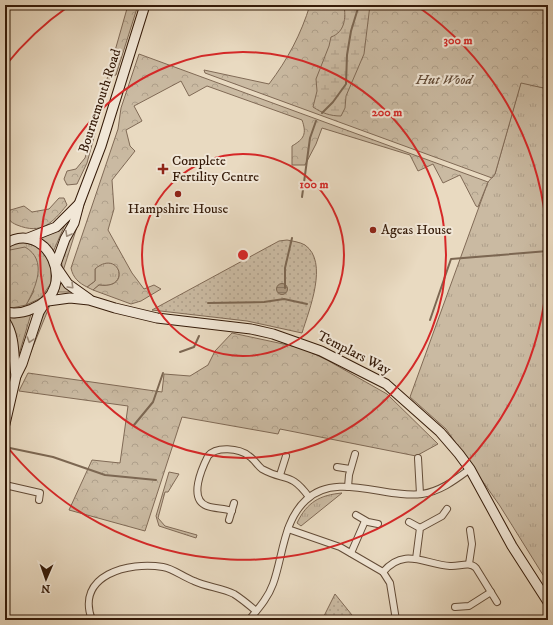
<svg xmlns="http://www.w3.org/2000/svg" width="553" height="625" font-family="'IM FELL DW Pica',serif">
<defs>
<pattern id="grass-tufts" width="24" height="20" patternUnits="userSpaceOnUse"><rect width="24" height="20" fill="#cabaa2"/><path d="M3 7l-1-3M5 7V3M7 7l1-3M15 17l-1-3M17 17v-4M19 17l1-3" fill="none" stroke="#ae9f8a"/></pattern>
<pattern id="forest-crowns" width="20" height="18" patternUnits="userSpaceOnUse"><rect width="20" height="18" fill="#cabaa2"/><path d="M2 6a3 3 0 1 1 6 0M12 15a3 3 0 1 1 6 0" fill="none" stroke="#ae9f8a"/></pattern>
<pattern id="wetland-marsh" width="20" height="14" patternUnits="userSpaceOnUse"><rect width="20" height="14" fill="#cabaa2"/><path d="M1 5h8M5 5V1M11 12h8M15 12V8" fill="none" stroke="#ae9f8a"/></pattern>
<pattern id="park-dots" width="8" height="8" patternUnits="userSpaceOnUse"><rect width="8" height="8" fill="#cabaa2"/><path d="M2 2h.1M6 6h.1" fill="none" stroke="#ae9f8a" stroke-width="1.8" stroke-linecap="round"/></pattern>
<pattern id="water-rules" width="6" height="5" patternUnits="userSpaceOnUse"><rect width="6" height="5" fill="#ac9982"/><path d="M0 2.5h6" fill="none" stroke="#8d7c69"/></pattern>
</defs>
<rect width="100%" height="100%" fill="#e9dac1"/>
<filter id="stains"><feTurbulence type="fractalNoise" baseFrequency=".005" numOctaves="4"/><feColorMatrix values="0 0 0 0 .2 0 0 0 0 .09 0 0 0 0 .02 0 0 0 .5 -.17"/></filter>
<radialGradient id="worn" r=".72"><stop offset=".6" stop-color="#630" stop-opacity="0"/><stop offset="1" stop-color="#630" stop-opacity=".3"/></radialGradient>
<!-- grass -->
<g fill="url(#grass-tufts)" stroke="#806a56">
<path d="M521,82L548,89V583L500,506L446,429L410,397L488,182L495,174Z"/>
<path d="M89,189L63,271L61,260Z"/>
<path d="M67,220L53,252H52L39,237Z"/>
<path d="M25,240L41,249L51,265V283L41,298L26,305L34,291L7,249L5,251V246Z"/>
<path d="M101,263C104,263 108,262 111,263C122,265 125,289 99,285L93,290L87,287L95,281V269Z"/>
<path d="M59,281L70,291L68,292H55Z"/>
<path d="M50,305L30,354L25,357L46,307Z"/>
<path d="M31,314L17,361L7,317L15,318Z"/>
<path d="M169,472L179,474L168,492H165L158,518L165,526L197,535L196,538L159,526L156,516Z"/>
<path d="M342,493L301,526L297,523C307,502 320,495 342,493Z"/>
</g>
<!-- forest -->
<g fill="url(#forest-crowns)" stroke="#806a56">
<path d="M128,5H138L116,75L111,76L106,95L103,93Z"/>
<path d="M310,5H548V89L521,83L495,174L492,178L205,73L204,70L269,84C288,59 301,34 310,5Z"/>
<path d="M139,54L488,182L478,207L476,206L460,175L443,183L433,164L418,171L410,155L322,128L316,144L305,165H292V146C304,139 307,134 302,120L207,86L189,96L181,81L134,106L142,121L126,130L130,146L135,151L112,180L114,209L108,230L132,273L144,289L154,285L161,289L141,301L131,304L93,290L99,285C133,290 119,248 95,269V281L87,287C79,283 73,278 71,268L118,129L121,108Z"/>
<path d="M100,106L102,107L87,163L77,184L67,185L64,179L67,171L76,169L85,158Z"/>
<path d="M59,198H64L67,205C52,223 42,235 17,225C10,222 7,219 7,211L24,206L32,212L49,209Z"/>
<path d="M25,247C48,260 36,287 26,305L7,309L5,307V251Z"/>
<path d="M232,333L302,348L327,360L387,394L438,444L416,456L280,429L278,434L182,417L145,531L69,510L92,460L120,463L128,406L19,391L28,373L162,392L164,374L190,376L208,365L215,351Z"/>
</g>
<!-- wetland -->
<path fill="url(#wetland-marsh)" stroke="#806a56" d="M344,5H370L364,54L346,96L345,108L341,116C330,116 322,113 313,107L317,91L316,79L329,46L331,37C345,32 346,18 344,5Z"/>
<!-- park -->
<g fill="url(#park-dots)" stroke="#806a56">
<path d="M287,240C292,241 300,242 305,245C329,262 309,310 302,333L247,321L152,310L279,241Z"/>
<path d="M335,594L356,620H322Z"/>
</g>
<!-- water -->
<circle fill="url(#water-rules)" stroke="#7c6752" cx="282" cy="289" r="5.5"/>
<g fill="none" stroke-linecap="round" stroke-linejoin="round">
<!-- stream -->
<g stroke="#7c6752" stroke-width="2">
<path d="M322,113L333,102L346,84L347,55L351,31L359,5"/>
<path d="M302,197L310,138L316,121"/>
<path d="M285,288V268L292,238"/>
<path d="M208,303L264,302L284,299L307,304"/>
<path d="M430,320L451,259L548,251"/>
<path d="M180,352L194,347L199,336"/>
<path d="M134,425L153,402L163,373"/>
<path d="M5,447L53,457L105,475L156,480"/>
</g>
<defs>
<g id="street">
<path d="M5,364L14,351"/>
<path d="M418,458L420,494"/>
<path d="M337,467L350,469"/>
<path d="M280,475L286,456"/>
<path d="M5,485L40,493L39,500"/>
<path d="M348,487L349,475L355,454"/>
<path d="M232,511C224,508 215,509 207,506C188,499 202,468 208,456C216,446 239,448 249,456C254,459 257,465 262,469C285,482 290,471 309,497"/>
<path d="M356,515L368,522L378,524"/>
<path d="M229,520L234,503"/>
<path d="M409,522L420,528"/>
<path d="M288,529L340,547L383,572L390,583L396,620"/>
<path d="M351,553L365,521"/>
<path d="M416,559L420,528L442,516L447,509"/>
<path d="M469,564L472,544L470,530"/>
<path d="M383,572C404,547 424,564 450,566C459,567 469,561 476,568L497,602"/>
<path d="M455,607L469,606L491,592"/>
<path d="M92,620C75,575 129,561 163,567C174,569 183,577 194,581C207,587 222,588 234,594C242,599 249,605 256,611"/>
<path d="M249,620C258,609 268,598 273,584C283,557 283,521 306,500C336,471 386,499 422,494C441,491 455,480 470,469"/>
</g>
<g id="secondary">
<path d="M28,238L56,227L78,205"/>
<path d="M5,244C46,217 82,290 32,309C23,313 15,314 5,312"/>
<path d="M56,264L65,239L74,223L79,204L101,146L145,5"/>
<path d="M57,268L68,284L89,299"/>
<path d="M48,301L70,298L89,300L115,308L157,318L251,329L273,334L321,351L386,384L440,432L459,454L470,469L512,546L548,602"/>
<path d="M5,321C16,338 13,357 16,376"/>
<path d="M5,424L16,376L22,364L39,312L44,304"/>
</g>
</defs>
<!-- street casing -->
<use href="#street" stroke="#624b37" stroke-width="8"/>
<!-- secondary casing -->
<use href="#secondary" stroke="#351b09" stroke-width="11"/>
<!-- street -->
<use href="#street" stroke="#f1e7d7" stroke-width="6"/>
<!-- secondary -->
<use href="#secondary" stroke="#f1e7d7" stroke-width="9"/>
</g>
<!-- one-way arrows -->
<defs><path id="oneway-chevron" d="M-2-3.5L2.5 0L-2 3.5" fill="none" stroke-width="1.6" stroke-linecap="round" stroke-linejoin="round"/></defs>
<g stroke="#9c8b7a">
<use href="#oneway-chevron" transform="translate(68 234) rotate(119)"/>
<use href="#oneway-chevron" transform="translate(71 286) rotate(45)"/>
<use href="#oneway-chevron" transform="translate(30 340) rotate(108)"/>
</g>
<!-- distance rings -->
<g fill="none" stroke="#d62828" stroke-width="2">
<circle cx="243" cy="255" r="101"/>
<circle cx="243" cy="255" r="203"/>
<path d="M5 66A304 304 0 0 1 69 6M417 6A304 304 0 1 1 5 444"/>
</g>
<!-- markers -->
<g fill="#8f2418" stroke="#f1e7d7" stroke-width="1.5">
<path d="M161 163h4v4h4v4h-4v4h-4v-4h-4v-4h4z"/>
<circle cx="178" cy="194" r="4"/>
<circle cx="373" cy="230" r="4"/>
</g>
<g text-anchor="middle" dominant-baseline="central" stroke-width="4" stroke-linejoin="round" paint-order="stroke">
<!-- park labels -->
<g font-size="14" font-style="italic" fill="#624b37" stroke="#f1e7d7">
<text x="444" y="80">Hut Wood</text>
</g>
<!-- street labels -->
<g font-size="14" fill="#351b09" stroke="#f1e7d7">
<text transform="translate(100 101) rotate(-72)">Bournemouth Road</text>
<text transform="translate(354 353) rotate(27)">Templars Way</text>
</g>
<!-- poi labels -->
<g font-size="14" fill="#351b09" stroke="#f1e7d7" text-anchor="start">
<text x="172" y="161">Complete<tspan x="172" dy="16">Fertility Centre</tspan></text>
<text x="178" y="209" text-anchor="middle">Hampshire House</text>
<text x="381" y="230">Ageas House</text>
</g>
</g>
<circle cx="243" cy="255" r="6" fill="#d62828" stroke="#f1e7d7" stroke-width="2"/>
<g font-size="12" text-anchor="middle" font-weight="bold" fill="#d62828" stroke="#f1e7d7" stroke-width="4" stroke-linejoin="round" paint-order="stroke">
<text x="458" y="44">300 m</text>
<text x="387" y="116">200 m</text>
<text x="314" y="188">100 m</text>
</g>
<!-- margin -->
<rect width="553" height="625" fill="none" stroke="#e9dac1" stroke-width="20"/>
<rect x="6" y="6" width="541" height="613" fill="none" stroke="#351b09" stroke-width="2"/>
<rect x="10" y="10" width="533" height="605" fill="none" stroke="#351b09"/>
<!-- north arrow -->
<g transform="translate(46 579) rotate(182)" stroke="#f1e7d7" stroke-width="3" paint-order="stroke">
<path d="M0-3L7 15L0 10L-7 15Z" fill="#351b09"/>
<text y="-6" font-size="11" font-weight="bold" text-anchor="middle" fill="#351b09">N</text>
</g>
<rect width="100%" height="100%" filter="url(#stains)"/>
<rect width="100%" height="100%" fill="url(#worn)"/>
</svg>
